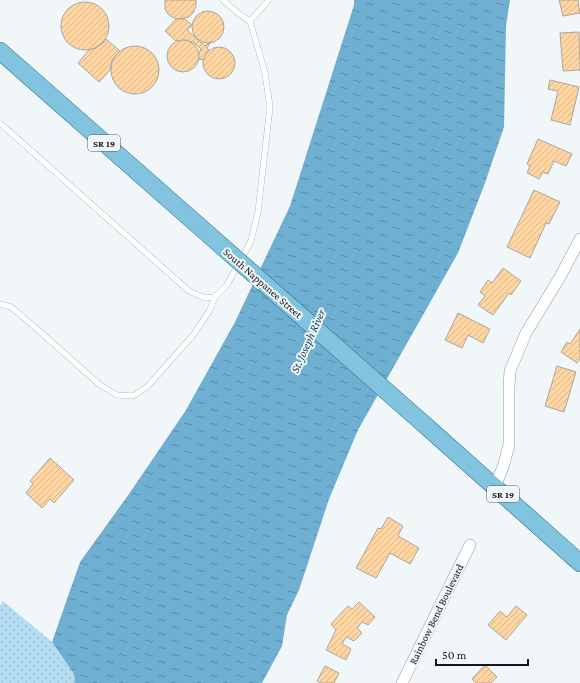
<svg xmlns="http://www.w3.org/2000/svg" width="580" height="683" font-family="'Crimson Pro',serif">
<defs>
<pattern id="grass-dots" width="8" height="8" patternUnits="userSpaceOnUse"><rect width="8" height="8" fill="#b6def3"/><path d="M2 2h.1M6 6h.1" fill="none" stroke="#9cbed0" stroke-width="1.8" stroke-linecap="round"/></pattern>
<pattern id="water-ripples" width="26" height="14" patternUnits="userSpaceOnUse"><rect width="26" height="14" fill="#6fafd1"/><path d="M2 4q2-2 4 0t4 0M15 11q2-2 4 0t4 0" fill="none" stroke="#5a8da9"/></pattern>
<pattern id="building-hatch" width="6" height="6" patternUnits="userSpaceOnUse"><rect width="6" height="6" fill="#ffd6a1"/><path d="M-1 1l2-2M0 6l6-6M5 7l2-2" fill="none" stroke="#dab78a"/></pattern>
</defs>
<rect width="100%" height="100%" fill="#f1f6f9"/>
<!-- grass -->
<path fill="url(#grass-dots)" d="M3,601L52,642L74,674L75,683H0V606Z"/>
<!-- water -->
<path fill="url(#water-ripples)" d="M354,0H510L506,26L504,127L485,183L458,253L358,430L329,499L299,590L287,615L282,646L262,683H75L74,674L52,642L80,562L129,494L186,410L235,322L290,206L354,5Z"/>
<!-- building -->
<g fill="url(#building-hatch)" stroke="#a9a6a2">
<path d="M165,0H196V6L193,13L189,17L178,19L172,17L168,14L165,9Z"/>
<path d="M559,0H578L580,13L563,16Z"/>
<circle cx="85" cy="26" r="24"/>
<circle cx="208" cy="27" r="16"/>
<path d="M176,19H185L192,25L187,30L205,46L207,44L210,43L207,48L210,51L206,54L204,60L198,59L199,53L201,49L192,41L191,42L186,40L176,41L165,31Z"/>
<path d="M579,32L580,70L563,71L560,33Z"/>
<path d="M106,39L120,51L112,60L110,70L99,82L78,63L89,50L96,48L104,42Z"/>
<circle cx="183" cy="56" r="16"/>
<circle cx="135" cy="70" r="24"/>
<circle cx="219" cy="63" r="16"/>
<path d="M550,80L579,87L570,125L551,120L558,91L548,89Z"/>
<path d="M538,139L572,154L566,166L554,161L548,174L543,172L539,179L527,173L530,166L527,164Z"/>
<path d="M534,190L560,202L549,224L546,223L530,258L507,247Z"/>
<path d="M503,268L521,281L511,295L509,293L493,315L478,305L485,296L480,292L488,280L492,283Z"/>
<path d="M458,313L490,329L483,343L468,335L462,348L445,340Z"/>
<path d="M580,329V359L577,363L561,352L567,342L570,344Z"/>
<path d="M557,366L576,372L564,412L545,406Z"/>
<path d="M50,458L74,480L54,503L50,499L42,508L26,493L33,484L30,481Z"/>
<path d="M388,517L403,526L398,536L419,548L410,564L390,553L376,578L356,568L378,528L381,529Z"/>
<path d="M359,602L375,617L368,625L362,622L357,628L362,633L354,641L346,637L342,644L351,649L346,660L326,650L336,630L331,624L348,606L352,609Z"/>
<path d="M516,606L527,615L506,640L488,625L500,611L507,617Z"/>
<path d="M485,665L497,677L491,683H476L472,679Z"/>
<path d="M325,666L339,673L334,683H321L317,681Z"/>
</g>
<g fill="none" stroke-linecap="round" stroke-linejoin="round">
<defs>
<g id="lane">
<path d="M223,0L239,14L250,21"/>
<path d="M0,123L189,291L205,298L215,297L227,285L251,241L258,212L270,107L265,73L250,21L269,0"/>
<path d="M0,304L11,307L37,329L100,385L117,395L133,396L148,386L194,334L210,310L215,297"/>
</g>
<g id="street">
<path d="M495,487L504,464L509,445V387L510,371L526,333L560,277L580,239"/>
<path d="M402,683L470,545"/>
</g>
<g id="primary">
<path d="M0,51L208,234"/>
<path d="M426,426L580,563"/>
</g>
</defs>
<!-- lane casing -->
<use href="#lane" stroke="#93989b" stroke-width="6"/>
<!-- street casing -->
<use href="#street" stroke="#93989b" stroke-width="12"/>
<!-- primary casing -->
<use href="#primary" stroke="#266d8c" stroke-width="18"/>
<!-- lane -->
<use href="#lane" stroke="#fff" stroke-width="5.5"/>
<!-- street -->
<use href="#street" stroke="#fff" stroke-width="11"/>
<!-- primary -->
<use href="#primary" stroke="#82c3df" stroke-width="17"/>
<defs>
<path id="primary-bridge" d="M208,234L426,426"/>
</defs>
<!-- primary-bridge casing -->
<use href="#primary-bridge" stroke="#266d8c" stroke-width="18" stroke-linecap="butt"/>
<!-- primary-bridge -->
<use href="#primary-bridge" stroke="#82c3df" stroke-width="17"/>
</g>
<g text-anchor="middle" dominant-baseline="central" stroke-width="4" stroke-linejoin="round" paint-order="stroke">
<!-- shield labels -->
<g fill="#f1f6f9" stroke="#585b5c" stroke-width="1">
<rect x="88" y="135" width="32" height="16" rx="3"/>
<rect x="487" y="486" width="32" height="16" rx="3"/>
</g>
<g font-size="10" font-weight="bold" fill="#171819">
<text x="104" y="143">SR 19</text>
<text x="503" y="494">SR 19</text>
</g>
<!-- street labels -->
<g font-size="11" fill="#171819" stroke="#f1f6f9">
<text transform="translate(263 283) rotate(41)">South Nappanee Street</text>
<text transform="translate(436 614) rotate(-64)">Rainbow Bend Boulevard</text>
</g>
<!-- water labels -->
<g font-size="12" font-style="italic" fill="#0d445b" stroke="#f1f6f9">
<text transform="translate(308 341) rotate(-66)">St. Joseph River</text>
</g>
</g>
<!-- scale -->
<path d="M436 659v6h92v-6" fill="none" stroke="#171819" stroke-width="2"/>
<text x="442" y="659" font-size="12" fill="#171819" stroke="#f1f6f9" stroke-width="3" paint-order="stroke">50 m</text>
</svg>
